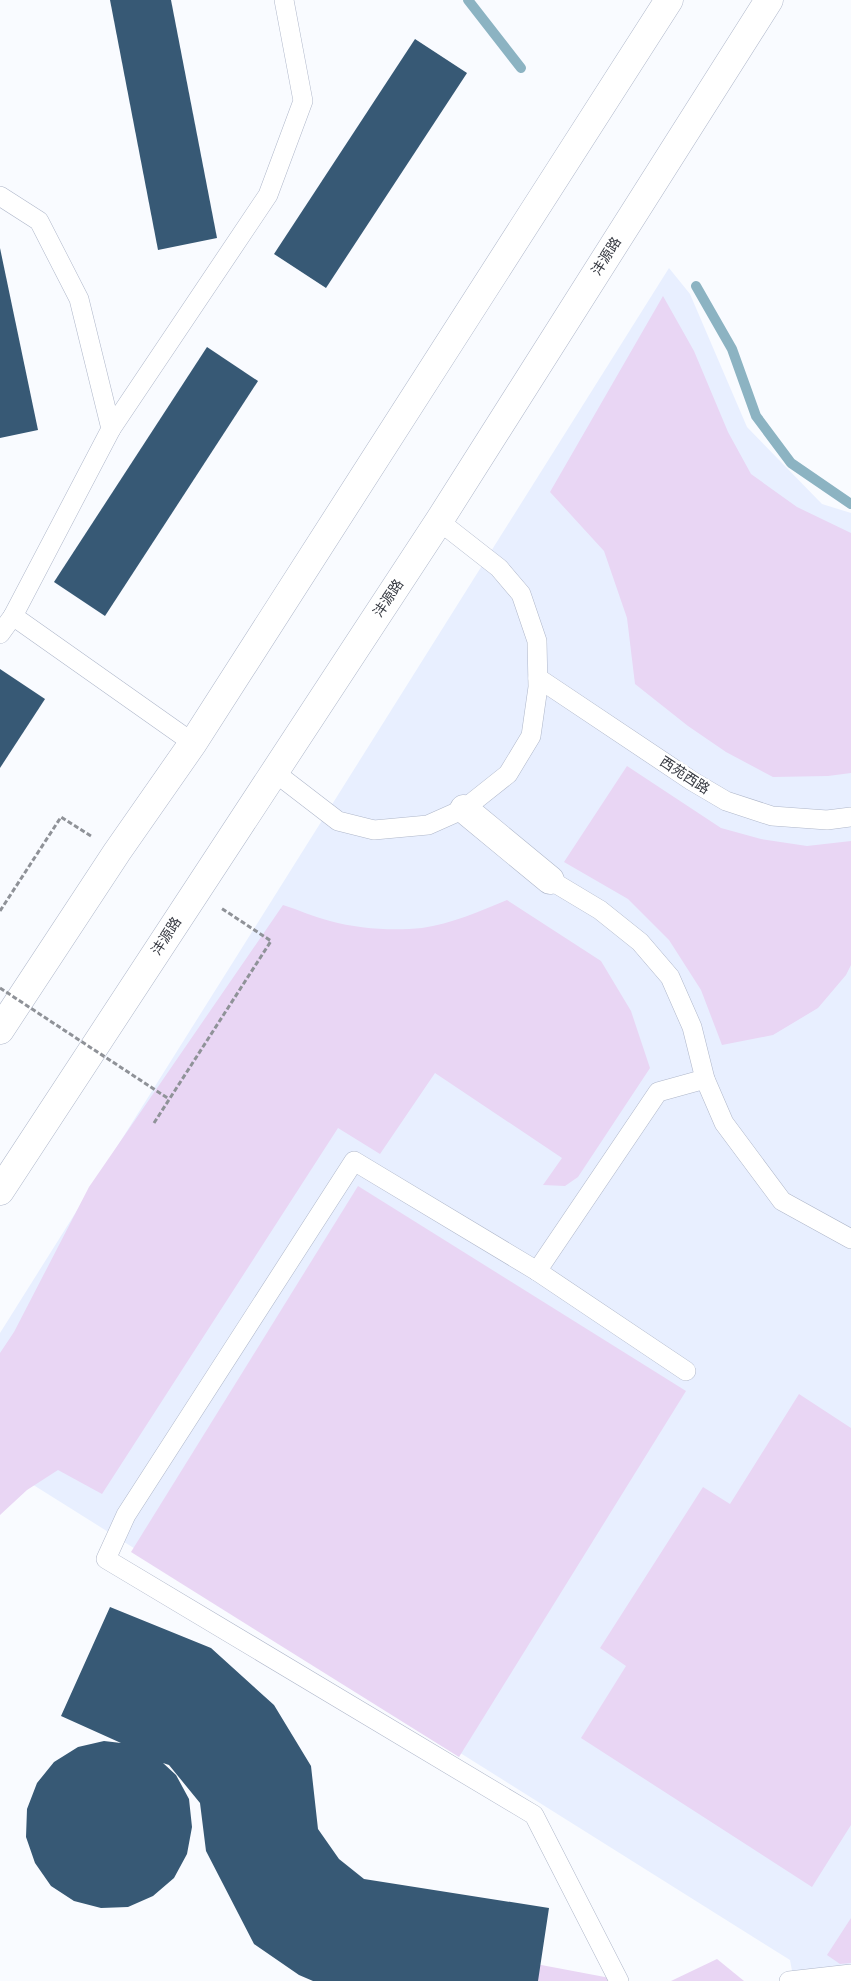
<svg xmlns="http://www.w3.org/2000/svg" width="851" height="1981" font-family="'IBM Plex Sans','Noto Sans SC',sans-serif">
<rect width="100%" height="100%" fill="#f9fbff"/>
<!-- built -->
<path fill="#e8efff" d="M669,268L690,294L747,427L822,504L851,513V1981H794L790,1960L0,1464V1333Z"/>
<!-- green -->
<g fill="#e9d6f4">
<path d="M663,296L694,351L728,432L751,474L797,507L851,533V773L828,776L773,777L726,752L688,726L635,684L627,618L604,551L550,492Z"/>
<path d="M627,766L721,828L761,839L807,846L851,841V965L846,975L818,1008L773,1035L722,1045L701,990L669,940L628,899L564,862Z"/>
<path d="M507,900L601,961L631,1011L650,1068L578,1177L565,1186L543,1185L562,1158L435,1073L380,1154L338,1128L102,1494L58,1470L27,1490L0,1515V1353L14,1332L89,1187L283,905C299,910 314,917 330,921C359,929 393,931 422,928C451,924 480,911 507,900Z"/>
<path d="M358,1186L686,1391L459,1757L131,1552Z"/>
<path d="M799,1394L851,1428V1825L812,1887L581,1738L626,1666L600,1648L703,1487L730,1504Z"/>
<path d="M851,1918V1963L840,1964L827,1955Z"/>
<path d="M717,1959L744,1981H671Z"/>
<path d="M536,1964L626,1981H529Z"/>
</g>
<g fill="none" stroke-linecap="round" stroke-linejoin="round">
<!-- stream -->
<g stroke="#8cb3c2" stroke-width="10">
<path d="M468,0L521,68"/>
<path d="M696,286L732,349L756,416L791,463L851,504"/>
</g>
</g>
<!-- building -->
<g fill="#375975">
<path d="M110,0H171L217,238L158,250Z"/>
<path d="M415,39L467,73L326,288L274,254Z"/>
<path d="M0,248L38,430L0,438Z"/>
<path d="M207,347L258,381L105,616L54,582Z"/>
<path d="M0,669L45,699L0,768Z"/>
<path d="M110,1607L211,1648L274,1705L311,1766L318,1829L339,1859L364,1879L549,1908L538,1981H313L299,1975L254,1944L206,1851L200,1803L169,1765L163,1763L176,1775L189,1799L192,1827L187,1854L174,1878L153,1896L128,1907L101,1908L74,1901L51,1886L35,1863L26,1837L27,1809L37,1783L54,1762L78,1747L104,1741L121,1743L61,1716Z"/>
</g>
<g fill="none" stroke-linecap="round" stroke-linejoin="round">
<defs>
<g id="service">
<path d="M0,196L39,221L79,299L111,429L13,616L0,634"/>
<path d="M111,429L268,195L303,101L284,0"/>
<path d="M13,616L193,743"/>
<path d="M538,678L692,781L726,801L772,816L827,820L851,817"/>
<path d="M273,771L338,821L374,830L428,825L464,809L508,774L531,736L538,687L537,641L521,594L499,568L439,521"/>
<path d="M550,880L600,910L640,942L670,977L692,1027L705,1079L724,1123L782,1201L851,1239"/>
<path d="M537,1271L354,1161L126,1515L106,1559L534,1815L619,1981"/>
<path d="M686,1371L537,1271L658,1092L705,1079"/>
<path d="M789,1981L851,1974"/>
</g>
<path id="minor" d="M464,809L550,880"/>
<g id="secondary">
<path d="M0,1030L117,852L193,743L669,0"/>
<path d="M0,1191L439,521L769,0"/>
</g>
</defs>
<!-- service casing -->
<use href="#service" stroke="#afb7ca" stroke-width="20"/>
<!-- minor casing -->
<use href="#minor" stroke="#afb7ca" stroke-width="29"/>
<!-- secondary casing -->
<use href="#secondary" stroke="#afb7ca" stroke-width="29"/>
<!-- path -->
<g stroke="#8f9298" stroke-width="3" stroke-dasharray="5 2.5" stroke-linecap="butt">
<path d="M0,911L61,817L91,836"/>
<path d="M154,1123L271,941L221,908"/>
</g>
<!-- service -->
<use href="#service" stroke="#fff" stroke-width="19"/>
<!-- minor -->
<use href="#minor" stroke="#fff" stroke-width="28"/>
<!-- secondary -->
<use href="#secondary" stroke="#fff" stroke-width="28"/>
<!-- path-bridge -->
<path stroke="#8f9298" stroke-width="3" stroke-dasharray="5 2.5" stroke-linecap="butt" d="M0,988L169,1099"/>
</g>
<g text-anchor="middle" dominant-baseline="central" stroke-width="5" stroke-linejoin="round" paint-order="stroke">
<!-- street labels -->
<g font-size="14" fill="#373a42" stroke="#fff">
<text transform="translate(606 256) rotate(-58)">沣源路</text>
<text transform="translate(388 598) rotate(-56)">沣源路</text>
<text transform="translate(685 775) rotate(33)">西苑西路</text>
<text transform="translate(166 936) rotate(-57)">沣源路</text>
</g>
</g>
</svg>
